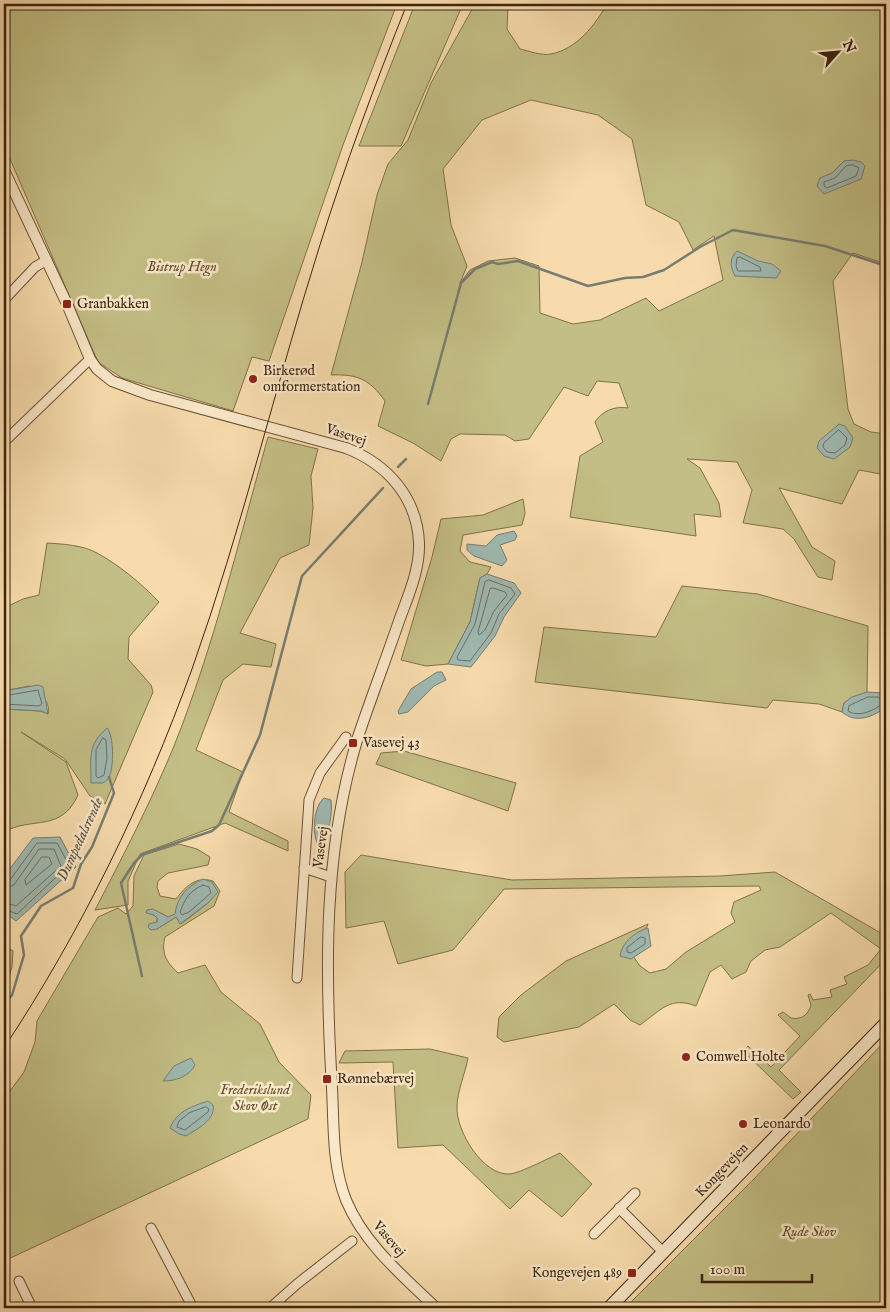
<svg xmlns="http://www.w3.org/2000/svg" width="890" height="1312" font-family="'IM FELL English',serif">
<rect width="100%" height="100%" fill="#f7dbac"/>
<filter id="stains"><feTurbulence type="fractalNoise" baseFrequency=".004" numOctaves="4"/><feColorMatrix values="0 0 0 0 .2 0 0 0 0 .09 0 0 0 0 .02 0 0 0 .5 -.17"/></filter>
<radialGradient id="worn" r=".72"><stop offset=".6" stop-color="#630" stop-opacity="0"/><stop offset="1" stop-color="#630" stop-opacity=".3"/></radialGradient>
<!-- green -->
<g fill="#c3be85" stroke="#807149" fill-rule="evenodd">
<path d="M4,4H397L343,145L269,361L252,357L233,411L122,378L98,362L10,159L4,148Z"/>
<path d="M415,4H463L401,146H359Z"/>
<path d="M475,4H508L507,29L520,49C529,51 542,56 551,54C577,49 595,25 607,4H886V264L853,253L833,281L848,409L854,424L871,432L886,434V475L859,470L842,504L779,488L812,547L835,561L832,580L818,577L794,539L783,529L743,523L752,490L737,462L687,459L700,468L719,503L721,517L694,514L696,536L570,517L580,456L603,442L595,422C603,410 615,406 628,408L619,383L597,381L588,396L564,387L529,439L515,441L505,435L460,434L451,439L441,461L413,443L378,426L385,401C369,379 358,374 331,375L362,262L377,195L388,164L408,140L431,83ZM531,100L598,115L632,139L646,205L679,222L693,250L714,236L723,280L659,311L646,298L600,320L573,324L540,313L539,266L515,258L488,261L470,270L460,283L467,266L451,225L443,169L482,120Z"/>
<path d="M268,437L318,449L311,476L313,508L309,545L280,558L240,633L276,644L271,667L243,664L223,680L196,750L243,772L229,812L288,841V851L225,823L140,854L128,881V905L95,910C123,856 151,802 174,746C214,646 239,540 268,437Z"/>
<path d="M523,499L525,513L522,525L463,535L460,551L470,562L491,567L487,574L480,578L470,622L448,664L426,666L401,660L432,557L441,519L483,515Z"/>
<path d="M47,543C62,544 83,545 97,553C119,565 142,584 159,602L129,637L128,659L151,685L153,692L105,804L90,796L65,759L21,732L66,762L78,795C61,833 32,816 4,832V709L41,711L48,714C51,700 39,694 29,686L4,691V608L23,599L39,595Z"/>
<path d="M682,586L758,594L868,626L867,692L844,703L842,712L819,704L773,700L767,708L535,682L544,627L656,637Z"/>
<path d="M404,751L516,783L508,811L376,764L381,753Z"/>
<path d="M179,844L197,849L210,857L208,865L168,873L158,881L157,887L160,896L176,899C186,886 196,876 213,881L220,891L214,906L165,937C161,953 166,962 178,973L205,965L221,992L260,1024L279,1062L311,1095L308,1119L4,1261V1099L24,1072L35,1042L37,1021L98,917L118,908L126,914L133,906L134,876L144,855ZM208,903L181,924L176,917L157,929V917L153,915L161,913L168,917Z"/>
<path d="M361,855L512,880L720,876L775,872L886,936V959L779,1070L801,1092L793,1099L743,1051L748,1046L771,1067L800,1036L778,1015L783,1012L791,1018C802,1020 808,1015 811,1005L808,995L810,994L813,1000L832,997L830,990L847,984L844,977L868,965L881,949L831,913L780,947L765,950L751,961L746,972L732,979L721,965L710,972L696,1006C670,996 661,1010 640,1025L630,1020L614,1004L579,1027L504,1042L497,1037L499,1017L521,995L566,961L648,924L645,932L628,949L640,966L650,973L666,969L686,952L735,922L731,913L734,902L761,890L759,886L504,889L453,950L398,964L384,921L346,928L345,872Z"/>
<path d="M4,945L13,951L12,967L4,991Z"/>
<path d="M886,1040V1308H625L753,1180Z"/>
<path d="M430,1049L468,1058C465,1074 457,1092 457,1107C456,1131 483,1176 510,1174C520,1173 549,1158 560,1153L592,1184L562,1217L529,1190L510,1209L443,1145L398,1148L393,1062L339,1063L345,1051Z"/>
</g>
<!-- water -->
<g fill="#9fb9b2" stroke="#777d70">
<path d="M853,160L861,162L865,166L861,179L824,194L817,186L820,178L832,173L844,161Z"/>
<path d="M737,251L758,261L772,264L781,271L776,278L735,276C730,266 729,259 737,251Z"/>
<path d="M839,424L845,426L853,438L850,447L834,459L824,456L817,448L819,441Z"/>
<path d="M514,531L517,536L515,540L500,545L507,560L502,566L474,556L467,550V544L486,546L497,535Z"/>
<path d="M487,574L514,583L521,593L504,617L495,636L471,667L448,664L470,622L480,578Z"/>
<path d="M437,672H442L446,680L434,686L408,712L399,714L398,711L411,689Z"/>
<path d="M38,685L43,687L48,714L41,711L4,709V691Z"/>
<path d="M867,692L883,693L886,697V707C873,717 856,724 842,712L844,703L852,697Z"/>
<path d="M107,728C114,735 114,768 109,777C108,780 105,781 103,783H91C91,758 87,745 107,728Z"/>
<path d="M324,798L331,800C333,816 328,831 323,846L320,848C311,837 313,807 324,798Z"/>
<path d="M60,837L76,867L16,921L4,912V882L9,870L33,838Z"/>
<path d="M203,879L212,882L218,892L208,903L180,924L176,917L157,929L151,930L148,927L149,924L157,922L158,919L154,915L146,913L147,910L153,909L168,917L175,914C177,897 187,886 203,879Z"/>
<path d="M648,928L651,946L631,959L620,956C622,942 635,932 648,928Z"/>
<path d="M191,1058L195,1065C189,1077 175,1081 163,1081L174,1066Z"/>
<path d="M208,1101L213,1105C216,1120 197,1129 186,1136L179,1134L170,1128C177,1111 191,1107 208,1101Z"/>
</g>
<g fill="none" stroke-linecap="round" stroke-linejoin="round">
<!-- shore -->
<g stroke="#6e6e60" stroke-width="1">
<path d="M853,165L859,168L856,176L827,188L824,186V182L835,178L846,166Z"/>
<path d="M740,257L760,267L761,271H738L736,266L737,258Z"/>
<path d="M839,430L847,438L845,445L835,453L827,452L823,447L824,443Z"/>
<path d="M489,580L511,588L515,594L499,614L491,633L470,661L458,660L457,657L475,624L485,582Z"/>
<path d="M493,588L505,592L507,595L494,611L485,630L479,635L478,632L490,589Z"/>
<path d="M4,696L38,690L42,704L39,706L4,704"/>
<path d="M868,697H879L883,703C875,710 859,718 848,711L849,706Z"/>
<path d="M103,738L106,740L107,758L104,775L98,778L96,776V750Z"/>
<path d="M42,857H49L52,864L26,885L25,880Z"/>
<path d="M4,883L10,880L37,843H57L69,865L17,914L4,909"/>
<path d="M203,885L209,887L211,893L189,912L182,915L180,912C185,899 189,891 203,885Z"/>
<path d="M4,889L14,885L39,849H54L61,866L16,906L4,902"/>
<path d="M641,937L645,938V944L631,953L627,952V948Z"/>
<path d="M206,1107L209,1109L208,1112L185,1130L177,1127L179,1121L189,1113Z"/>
</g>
<!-- stream -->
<g stroke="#777d70" stroke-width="2.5">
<path d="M428,404L461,283L475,269L492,262L498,264L518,261L588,286L625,278L643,277L664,270L700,247L733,230L825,246L886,266"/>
<path d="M398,467L406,459"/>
<path d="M142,976L121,883L134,863L143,854L212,831L219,825L260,735L302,576L383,488"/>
<path d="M4,1005L12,995L24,955L21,936L41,906L73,888L81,864L92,847L114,793L109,777"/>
</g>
<defs>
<g id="minor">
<path d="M4,300L35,267L47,260"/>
<path d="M4,442L90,359"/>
<path d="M304,868L331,877"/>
<path d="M297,978L309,800L320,773L346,737"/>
<path d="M619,1208L663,1252"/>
<path d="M151,1228L193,1308"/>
<path d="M594,1234L635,1193"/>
<path d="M19,1281L32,1308"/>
<path d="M270,1308L297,1284L352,1241"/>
</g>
<path id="tertiary" d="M4,170L67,304L90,359L97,369L112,381L150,395L346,448C387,464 417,497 419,543C420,570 408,596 399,621C386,659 371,698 358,737C323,851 325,970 332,1088C334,1126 332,1165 346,1200C364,1244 403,1276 436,1308"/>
<path id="secondary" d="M609,1308L886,1023"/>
</defs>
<!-- minor casing -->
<use href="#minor" stroke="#6b5235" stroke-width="11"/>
<!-- tertiary casing -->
<use href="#tertiary" stroke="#6b5235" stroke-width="12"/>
<!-- secondary casing -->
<use href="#secondary" stroke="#3c240d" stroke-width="14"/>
<!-- minor -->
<use href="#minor" stroke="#fae8c9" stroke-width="9"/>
<!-- tertiary -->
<use href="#tertiary" stroke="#fae8c9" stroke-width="10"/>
<!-- secondary -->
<use href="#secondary" stroke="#fae8c9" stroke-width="12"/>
<!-- tram -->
<path stroke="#3c240d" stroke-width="1" d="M4,1048C82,930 144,802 192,669C241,531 275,388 319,248C345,165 375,84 407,4"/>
</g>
<!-- markers -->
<g fill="#8f2418" stroke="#fae8c9" stroke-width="2">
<rect x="62" y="299" width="10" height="10" rx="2.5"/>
<circle cx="253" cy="379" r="5"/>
<rect x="348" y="738" width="10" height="10" rx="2.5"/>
<circle cx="686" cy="1057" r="5"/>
<rect x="322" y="1074" width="10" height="10" rx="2.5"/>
<circle cx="743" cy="1124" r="5"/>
<rect x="627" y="1268" width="10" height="10" rx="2.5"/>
</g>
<g text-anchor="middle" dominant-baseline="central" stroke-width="5" stroke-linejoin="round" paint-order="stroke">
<!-- park labels -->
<g font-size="14" font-style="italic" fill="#5e4a2b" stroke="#fae8c9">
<text x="182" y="267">Bistrup Hegn</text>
<text x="255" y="1090">Frederikslund<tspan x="255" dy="16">Skov Øst</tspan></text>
<text x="809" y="1232">Rude Skov</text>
</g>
<!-- poi labels -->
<g font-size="14" fill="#3c240d" stroke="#fae8c9" text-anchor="start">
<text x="77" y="304">Granbakken</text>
<text x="263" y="371">Birkerød<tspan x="263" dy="16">omformerstation</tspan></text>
<text x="363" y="743">Vasevej 43</text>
<text x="696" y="1057">Comwell Holte</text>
<text x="337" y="1079">Rønnebærvej</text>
<text x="753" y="1124">Leonardo</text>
<text x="622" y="1273" text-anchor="end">Kongevejen 489</text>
</g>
<!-- street labels -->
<g font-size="14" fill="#3c240d" stroke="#fae8c9">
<text transform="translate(346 435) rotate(19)">Vasevej</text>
<text transform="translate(321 847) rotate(-82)">Vasevej</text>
<text transform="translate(722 1170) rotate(-46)">Kongevejen</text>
<text transform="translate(389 1239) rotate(50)">Vasevej</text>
</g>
<!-- water labels -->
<g font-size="15" font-style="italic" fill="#5a513f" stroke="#fae8c9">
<text transform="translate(80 839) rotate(-65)">Dumpedalsrende</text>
</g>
</g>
<!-- margin -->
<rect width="890" height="1312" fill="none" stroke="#f7dbac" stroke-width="20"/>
<rect x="5" y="5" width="880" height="1302" fill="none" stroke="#3c240d" stroke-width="2.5"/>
<rect x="10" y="10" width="870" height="1292" fill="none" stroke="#3c240d"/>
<!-- north arrow -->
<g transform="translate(838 52) rotate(63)" stroke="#fae8c9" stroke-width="4" paint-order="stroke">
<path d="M0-4L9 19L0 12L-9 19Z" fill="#3c240d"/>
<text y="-8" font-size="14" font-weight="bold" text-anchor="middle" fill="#3c240d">N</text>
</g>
<!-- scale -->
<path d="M702 1274v8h110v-8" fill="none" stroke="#3c240d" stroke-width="2.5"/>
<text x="710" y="1274" font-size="15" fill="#3c240d" stroke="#fae8c9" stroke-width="4" paint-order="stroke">100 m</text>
<rect width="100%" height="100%" filter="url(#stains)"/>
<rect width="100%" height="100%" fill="url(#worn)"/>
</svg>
